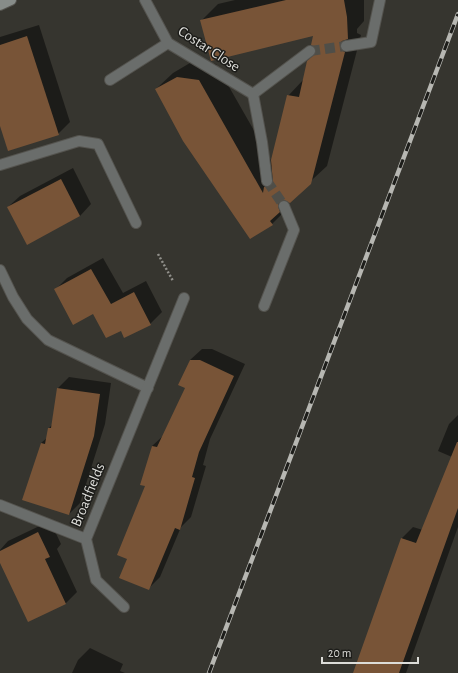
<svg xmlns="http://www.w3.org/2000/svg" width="458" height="673" font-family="'Alegreya Sans',sans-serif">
<rect width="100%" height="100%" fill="#36352f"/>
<!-- shadow -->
<g fill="#0007">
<path d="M235,0H364V21L357,29V33L361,35L327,166L286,204L289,207L272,224L156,89L173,73L195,60L216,64L272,162L288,96L304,79L317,53L315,35L201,21L218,4Z"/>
<path d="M39,25L70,122L58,134L0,123V37Z"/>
<path d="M73,168L91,204L80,216L8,207L20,196Z"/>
<path d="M103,258L123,293L146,281L162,312L150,324L121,330L55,290L67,278Z"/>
<path d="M202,349H212L245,364L210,439L203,465L206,466L191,517L181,527L160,577L148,589L128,559L147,486L152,446L164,435L186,387L190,360Z"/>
<path d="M69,377L111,383L105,424L80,503L69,514L41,443L48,437L49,428L52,425L58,388Z"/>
<path d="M458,415V527L406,673H354L402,538L413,527L423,530L452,457L438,451L449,424Z"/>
<path d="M50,521L61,544L57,549L77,592L65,604L0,560V550L8,541Z"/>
<path d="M90,648L123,664L120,671L125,673H72L78,660Z"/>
</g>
<!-- building -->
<g fill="#785437">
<path d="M286,0H344L347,17L348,39L342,41L340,44L341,50L345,52L311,184L290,203L284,200L279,202L278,206L280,212L270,221L273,225L250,239L183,141L155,89L177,77L199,80L263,193L264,187L271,186L273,183L271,160L287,95L299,97L307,61L316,53L315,47L311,45L313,36L211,61L200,20Z"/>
<path d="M27,36L59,135L8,151L0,126V45Z"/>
<path d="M61,179L80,216L27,245L7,207Z"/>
<path d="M91,269L111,304L134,292L151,325L124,338L121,331L106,338L93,314L73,325L54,289Z"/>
<path d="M190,360H200L234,376L199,452L192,477L195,478L180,530L175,528L149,590L119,578L127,559L117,555L145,486L140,485L152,446L157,447L185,388L178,385Z"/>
<path d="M57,388L100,394L94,436L69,515L22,500L41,443L45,444L48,428H51Z"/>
<path d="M457,442H458V508L399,673H353L401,538L416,543Z"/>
<path d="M38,532L50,557L45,559L66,604L28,622L0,563V551Z"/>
</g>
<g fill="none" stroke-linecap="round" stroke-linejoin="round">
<!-- street-tunnel -->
<g stroke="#4f4e48" stroke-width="10" stroke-dasharray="10 5" stroke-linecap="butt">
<path d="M310,51L346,46"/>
<path d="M267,181L284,206"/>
</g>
<defs>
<g id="lane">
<path d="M110,80L168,43"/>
<path d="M0,165L79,141L98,144L136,223"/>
<path d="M0,505L86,539"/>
</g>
<g id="street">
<path d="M145,0L168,43L253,94L310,51"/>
<path d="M346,46L371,42L380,0"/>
<path d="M253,94L262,142L267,181"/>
<path d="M0,270L13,297L27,319L48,340L148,388"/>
<path d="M264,306L294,230L284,206"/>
<path d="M124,607L96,580L86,539L184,298"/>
</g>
<path id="secondary" d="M0,5L11,0"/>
</defs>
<!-- lane casing -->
<use href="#lane" stroke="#54534e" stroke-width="12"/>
<!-- street casing -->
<use href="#street" stroke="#54534e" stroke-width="12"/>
<!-- secondary casing -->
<use href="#secondary" stroke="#54534e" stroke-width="12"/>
<!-- path -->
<path stroke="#91908b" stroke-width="2.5" stroke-dasharray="2 2" stroke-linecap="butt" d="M158,254L173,281"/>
<!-- lane -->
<use href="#lane" stroke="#6a6d6b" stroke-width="10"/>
<!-- street -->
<use href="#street" stroke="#6a6d6b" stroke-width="10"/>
<!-- secondary -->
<use href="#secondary" stroke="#878c89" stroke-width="10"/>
<defs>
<path id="rail" d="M209,673L458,14"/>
</defs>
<!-- rail casing -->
<use href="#rail" stroke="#b7b7b2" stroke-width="4.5"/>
<!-- rail -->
<use href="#rail" stroke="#1d1d1a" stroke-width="3" stroke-dasharray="9" stroke-linecap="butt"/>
</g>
<g text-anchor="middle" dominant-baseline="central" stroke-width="3" stroke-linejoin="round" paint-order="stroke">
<!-- street labels -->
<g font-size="15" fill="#ddddd9" stroke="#1d1d1a">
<text transform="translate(209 49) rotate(33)">Costar Close</text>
<text transform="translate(88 495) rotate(-68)">Broadfields</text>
</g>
</g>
<!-- scale -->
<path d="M322 657v6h96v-6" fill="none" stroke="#ddddd9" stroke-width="2"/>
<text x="328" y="657" font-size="12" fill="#ddddd9" stroke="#1d1d1a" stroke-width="3" paint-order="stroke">20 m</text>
</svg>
